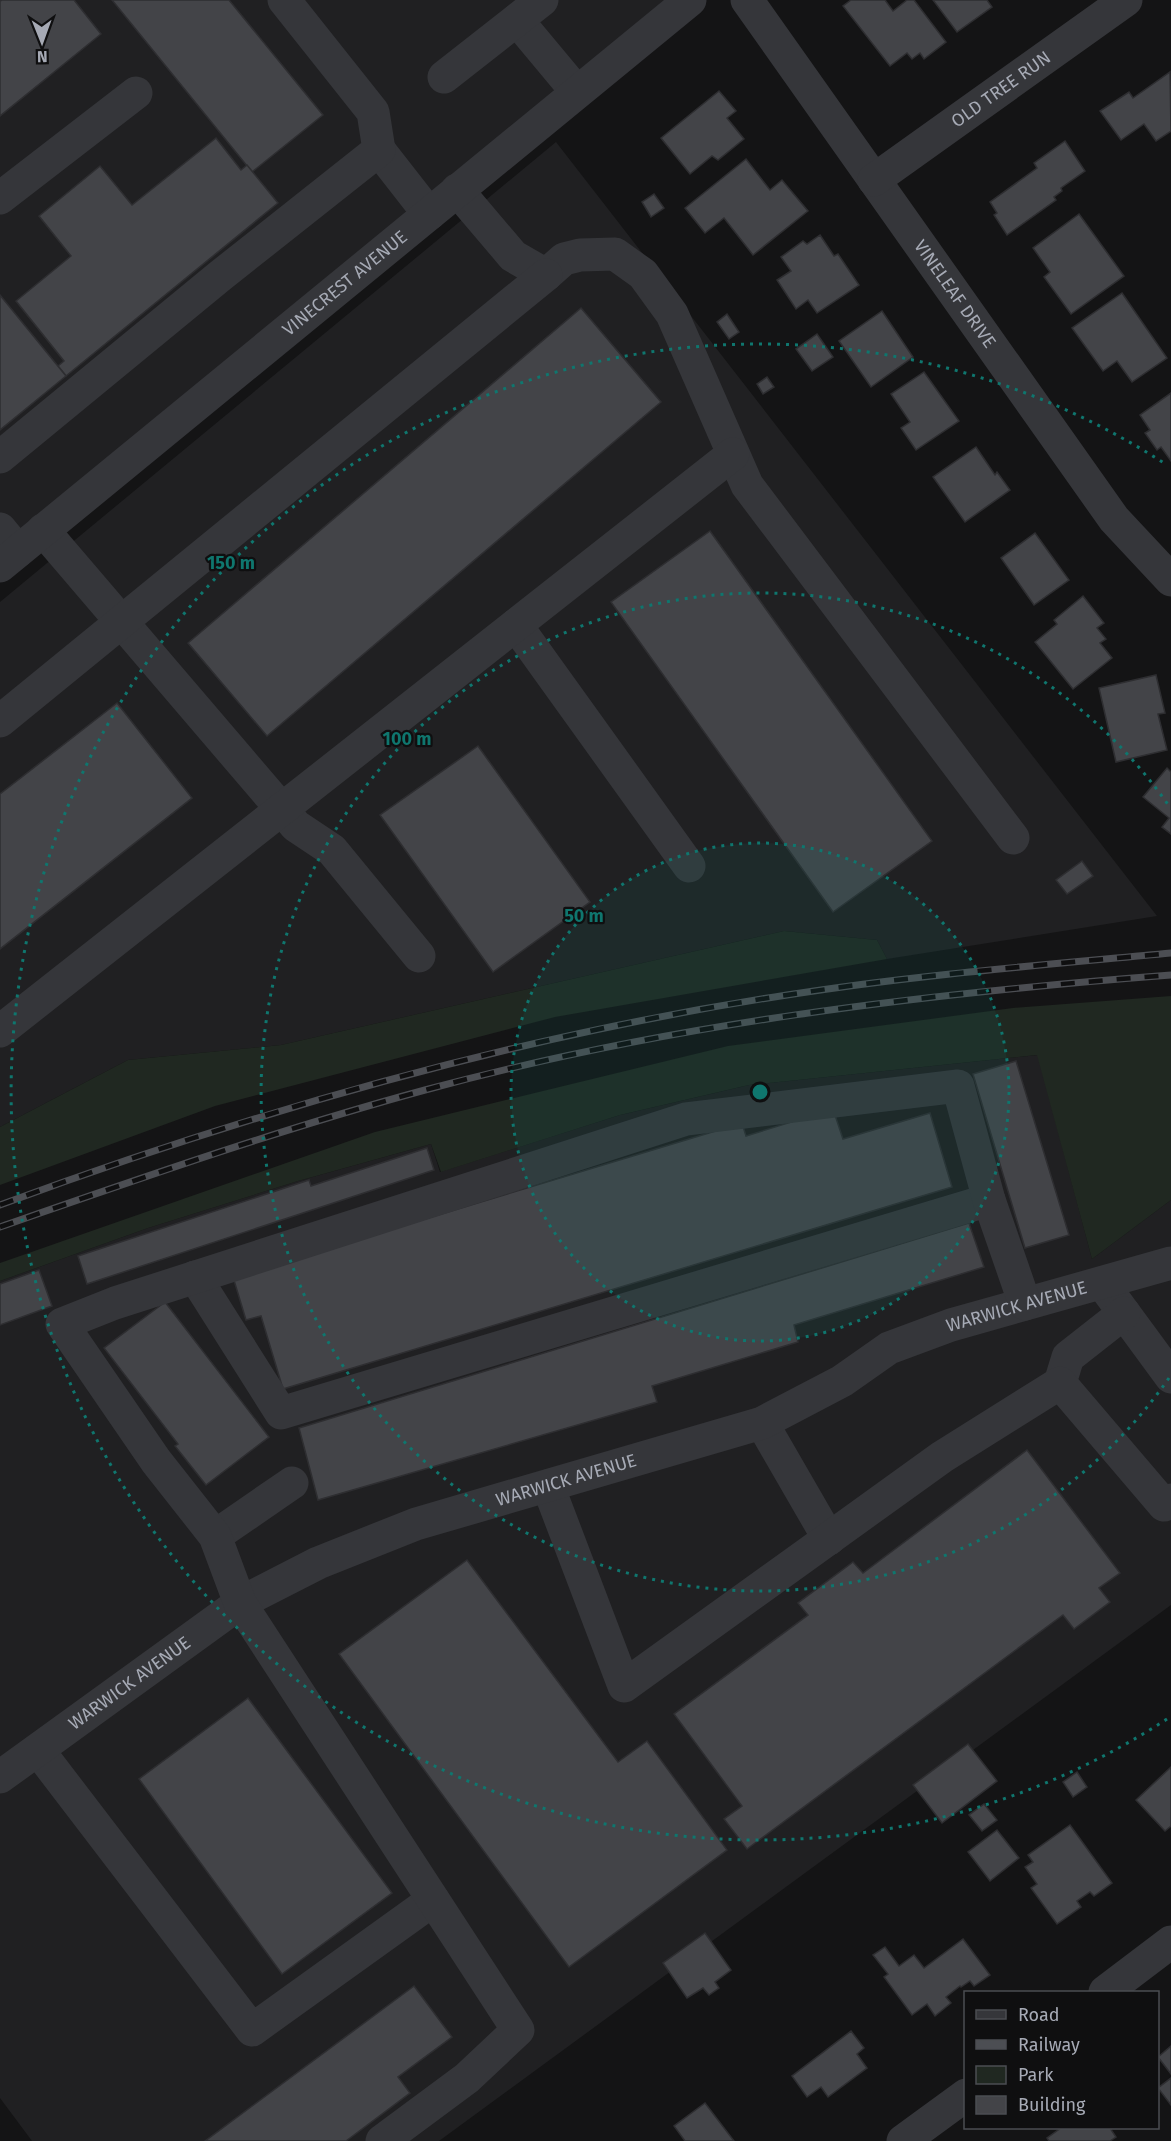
<svg xmlns="http://www.w3.org/2000/svg" width="1171" height="2141" font-family="'Fira Sans',sans-serif">
<rect width="100%" height="100%" fill="#141415"/>
<!-- built -->
<g fill="#202022">
<path d="M0,0H667L0,549Z"/>
<path d="M556,142L1157,916L887,959L877,940L784,931L281,1045L128,1060L0,1127V602Z"/>
<path d="M1038,1055L1092,1259L1171,1200V1605L439,2141H32L0,2098V1281L148,1228L298,1181L431,1144L440,1172L620,1115L749,1085Z"/>
</g>
<!-- green -->
<g fill="#202821">
<path d="M784,931L877,940L887,959L555,1017L215,1106L0,1185V1127L128,1060L281,1045Z"/>
<path d="M1171,996V1200L1092,1259L1037,1055L749,1085L620,1115L441,1172L431,1144L298,1181L148,1228L0,1281V1263L375,1132L728,1046L1013,1008Z"/>
</g>
<!-- building -->
<g fill="#434448" stroke="#2e2e31" stroke-width="1.5">
<path d="M2,0H74L101,34L0,116V1Z"/>
<path d="M112,0H229L323,115L252,172Z"/>
<path d="M851,0H885L893,11L907,0H914L946,42L924,59L920,53L912,59L907,53L890,66L843,6Z"/>
<path d="M933,0H987L992,7L957,32Z"/>
<path d="M1170,72L1171,131L1156,141L1144,124L1121,140L1100,111L1129,92L1133,98Z"/>
<path d="M719,91L736,111L727,118L744,139L718,160L712,156L690,174L661,138Z"/>
<path d="M216,138L241,170L247,165L278,203L66,376L58,366L64,361L16,301L71,256L39,216L100,166L132,205Z"/>
<path d="M1065,141L1085,171L1061,188L1062,191L1054,197L1056,200L1007,235L994,215L997,213L990,202L1037,168L1034,163Z"/>
<path d="M746,159L770,190L782,180L808,211L753,255L724,218L705,233L685,208Z"/>
<path d="M654,194L664,208L651,217L642,202Z"/>
<path d="M1079,214L1124,276L1071,314L1044,277L1050,272L1033,248Z"/>
<path d="M820,235L834,256L838,254L859,285L817,313L808,300L796,309L777,280L791,271L781,257L803,241L807,244Z"/>
<path d="M1122,293L1167,358L1132,382L1117,361L1103,371L1072,328Z"/>
<path d="M0,295L66,376L0,430Z"/>
<path d="M581,308L661,402L267,736L188,643Z"/>
<path d="M882,311L913,357L871,387L839,341Z"/>
<path d="M727,314L739,332L729,339L717,322Z"/>
<path d="M817,334L833,357L812,371L796,349Z"/>
<path d="M924,372L959,421L916,450L901,428L910,422L891,394Z"/>
<path d="M767,377L774,387L763,394L757,384Z"/>
<path d="M1171,393V461L1161,447L1157,450L1145,433L1150,430L1140,415Z"/>
<path d="M976,447L995,475L997,472L1010,490L965,522L933,477Z"/>
<path d="M710,531L932,841L833,912L611,602Z"/>
<path d="M1035,533L1069,580L1034,605L1001,558Z"/>
<path d="M1083,596L1104,623L1097,628L1106,639L1100,643L1112,658L1073,689L1035,642L1057,624L1054,620Z"/>
<path d="M1156,675L1165,713L1158,714L1167,750L1116,762L1099,688Z"/>
<path d="M117,703L192,798L0,949V794Z"/>
<path d="M478,746L590,902L493,972L380,815Z"/>
<path d="M1167,768L1171,772V834L1162,827L1169,818L1143,797Z"/>
<path d="M1082,861L1093,876L1067,894L1056,880Z"/>
<path d="M1016,1061L1069,1235L1025,1248L973,1074Z"/>
<path d="M833,1109L843,1139L930,1113L952,1187L283,1389L261,1316L246,1320L233,1277L742,1123L746,1136Z"/>
<path d="M427,1148L434,1170L87,1284L78,1256L309,1180L311,1186Z"/>
<path d="M969,1223L984,1267L794,1325L798,1342L652,1386L657,1402L318,1500L299,1428Z"/>
<path d="M39,1270L52,1306L0,1325V1284Z"/>
<path d="M165,1302L269,1437L206,1485L175,1446L178,1444L104,1348Z"/>
<path d="M1027,1450L1120,1573L1099,1588L1110,1602L1074,1629L1063,1615L747,1849L724,1819L742,1806L674,1714L808,1615L798,1603L853,1562L863,1573Z"/>
<path d="M467,1560L618,1762L647,1741L727,1850L569,1967L339,1654Z"/>
<path d="M248,1698L392,1893L282,1974L139,1779Z"/>
<path d="M968,1744L997,1781L942,1823L913,1785Z"/>
<path d="M1171,1767V1826L1165,1831L1136,1800Z"/>
<path d="M1077,1772L1087,1787L1073,1797L1063,1782Z"/>
<path d="M984,1804L997,1820L982,1831L969,1815Z"/>
<path d="M1070,1825L1112,1883L1094,1896L1090,1892L1077,1901L1081,1907L1057,1924L1031,1888L1037,1884L1025,1867L1033,1862L1028,1855Z"/>
<path d="M997,1830L1019,1858L990,1881L968,1852Z"/>
<path d="M705,1933L731,1970L715,1982L719,1988L709,1995L703,1988L687,1998L663,1963Z"/>
<path d="M963,1939L990,1975L974,1986L970,1981L961,1987L960,1986L946,1997L951,2003L935,2016L927,2004L912,2015L884,1977L888,1974L873,1955L885,1947L899,1966L914,1955L924,1968Z"/>
<path d="M414,1986L452,2037L398,2077L410,2093L346,2141H205Z"/>
<path d="M851,2031L864,2048L857,2054L867,2068L828,2097L821,2087L807,2097L792,2076Z"/>
<path d="M1171,2046V2074L1158,2057Z"/>
<path d="M1171,2078V2105L1158,2088Z"/>
<path d="M705,2103L734,2141H685L674,2126Z"/>
<path d="M1061,2128H1110L1116,2137L1110,2141H1049L1047,2138Z"/>
</g>
<g fill="none" stroke-linecap="round" stroke-linejoin="round">
<!-- minor -->
<g stroke="#35363a" stroke-width="33">
<path id="s1" d="M747,0L1114,519L1171,580"/>
<path d="M517,20L577,92"/>
<path d="M444,77L542,0"/>
<path d="M379,150L429,214"/>
<path id="s2" d="M874,180L1126,0"/>
<path d="M457,190L513,256L546,275L564,259L580,255L615,254L643,274L672,314L747,485L1013,838"/>
<path d="M0,198L136,93"/>
<path d="M0,457L220,276L379,150L373,112L284,0"/>
<path d="M0,529L18,551"/>
<path d="M43,530L296,826L332,850L419,956"/>
<path id="s3" d="M0,566L690,0"/>
<path d="M516,625L689,866"/>
<path d="M0,721L546,275"/>
<path d="M0,1031L733,454"/>
<path d="M195,1277L281,1413L989,1200"/>
<path d="M1102,1283L1171,1377"/>
<path d="M1060,1383L1068,1357L1124,1313"/>
<path d="M762,1423L829,1539"/>
<path d="M548,1486L624,1686L942,1457L1060,1383L1164,1505L1171,1500"/>
<path d="M215,1536L292,1483"/>
<path d="M38,1750L252,2030L433,1900"/>
<path id="s4" d="M0,1777L240,1603L318,1563L416,1524L762,1423L842,1381L889,1348L951,1325L1171,1263"/>
<path d="M1105,1992L1171,1942"/>
<path d="M382,2141L467,2078L518,2030L240,1603L215,1536L156,1461L62,1324L115,1303L686,1119L958,1086L989,1200L1025,1304"/>
<path d="M903,2141L966,2095"/>
</g>
<defs>
<g id="rail">
<path d="M0,1205C255,1111 517,1036 787,995C914,975 1043,965 1171,953"/>
<path d="M0,1227C141,1178 281,1129 425,1090C669,1024 920,994 1171,975"/>
</g>
</defs>
<!-- rail casing -->
<use href="#rail" stroke="#4c4e53" stroke-width="7"/>
<!-- rail -->
<use href="#rail" stroke="#0f0f10" stroke-width="4.5" stroke-dasharray="14" stroke-linecap="butt"/>
</g>
<!-- distance rings -->
<circle cx="760" cy="1092" r="249" fill="#0f766e" fill-opacity=".12"/>
<g fill="none" stroke="#0f766e" stroke-width="3" stroke-dasharray="3 6">
<circle cx="760" cy="1092" r="249"/>
<path d="M1169 1378A499 499 0 1 1 1169 806"/>
<path d="M1167 1719A748 748 0 1 1 1167 465"/>
</g>
<g text-anchor="middle" dominant-baseline="central" stroke-width="4.5" stroke-linejoin="round" paint-order="stroke">
<!-- street labels -->
<g font-size="18" fill="#a6aab5" stroke="#0f0f10">
<text stroke="none"><textPath href="#s2" startOffset="156">OLD TREE RUN</textPath></text>
<text stroke="none"><textPath href="#s3" startOffset="446">VINECREST AVENUE</textPath></text>
<text stroke="none"><textPath href="#s1" startOffset="360">VINELEAF DRIVE</textPath></text>
<text stroke="none"><textPath href="#s4" startOffset="1132">WARWICK AVENUE</textPath></text>
<text stroke="none"><textPath href="#s4" startOffset="646">WARWICK AVENUE</textPath></text>
<text stroke="none"><textPath href="#s4" startOffset="160">WARWICK AVENUE</textPath></text>
</g>
</g>
<circle cx="760" cy="1092" r="9" fill="#0f766e" stroke="#0f0f10" stroke-width="3"/>
<g font-size="18" text-anchor="middle" font-weight="bold" fill="#0f766e" stroke="#0f0f10" stroke-width="4.5" stroke-linejoin="round" paint-order="stroke">
<text x="231" y="569">150 m</text>
<text x="407" y="745">100 m</text>
<text x="584" y="922">50 m</text>
</g>
<!-- legend -->
<rect x="964" y="1991" width="195" height="138" fill="#0f0f10" stroke="#4b4d52" stroke-width="1.5"/>
<rect x="976" y="2010" width="30" height="9" fill="#35363a" stroke="#4b4d52" stroke-width="1.5"/>
<text x="1018" y="2021" font-size="18" fill="#a6aab5">Road</text>
<rect x="976" y="2040" width="30" height="9" fill="#4c4e53" stroke="#4b4d52" stroke-width="1.5"/>
<text x="1018" y="2051" font-size="18" fill="#a6aab5">Railway</text>
<rect x="976" y="2066" width="30" height="18" fill="#202821" stroke="#4b4d52" stroke-width="1.5"/>
<text x="1018" y="2081" font-size="18" fill="#a6aab5">Park</text>
<rect x="976" y="2096" width="30" height="18" fill="#434448" stroke="#4b4d52" stroke-width="1.5"/>
<text x="1018" y="2111" font-size="18" fill="#a6aab5">Building</text>
<!-- north arrow -->
<g transform="translate(42 42) rotate(179)" stroke="#0f0f10" stroke-width="4.5" paint-order="stroke">
<path d="M0-4.5L10 22L0 15L-10 22Z" fill="#a6aab5"/>
<text y="-9" font-size="16" font-weight="bold" text-anchor="middle" fill="#a6aab5">N</text>
</g>
</svg>
